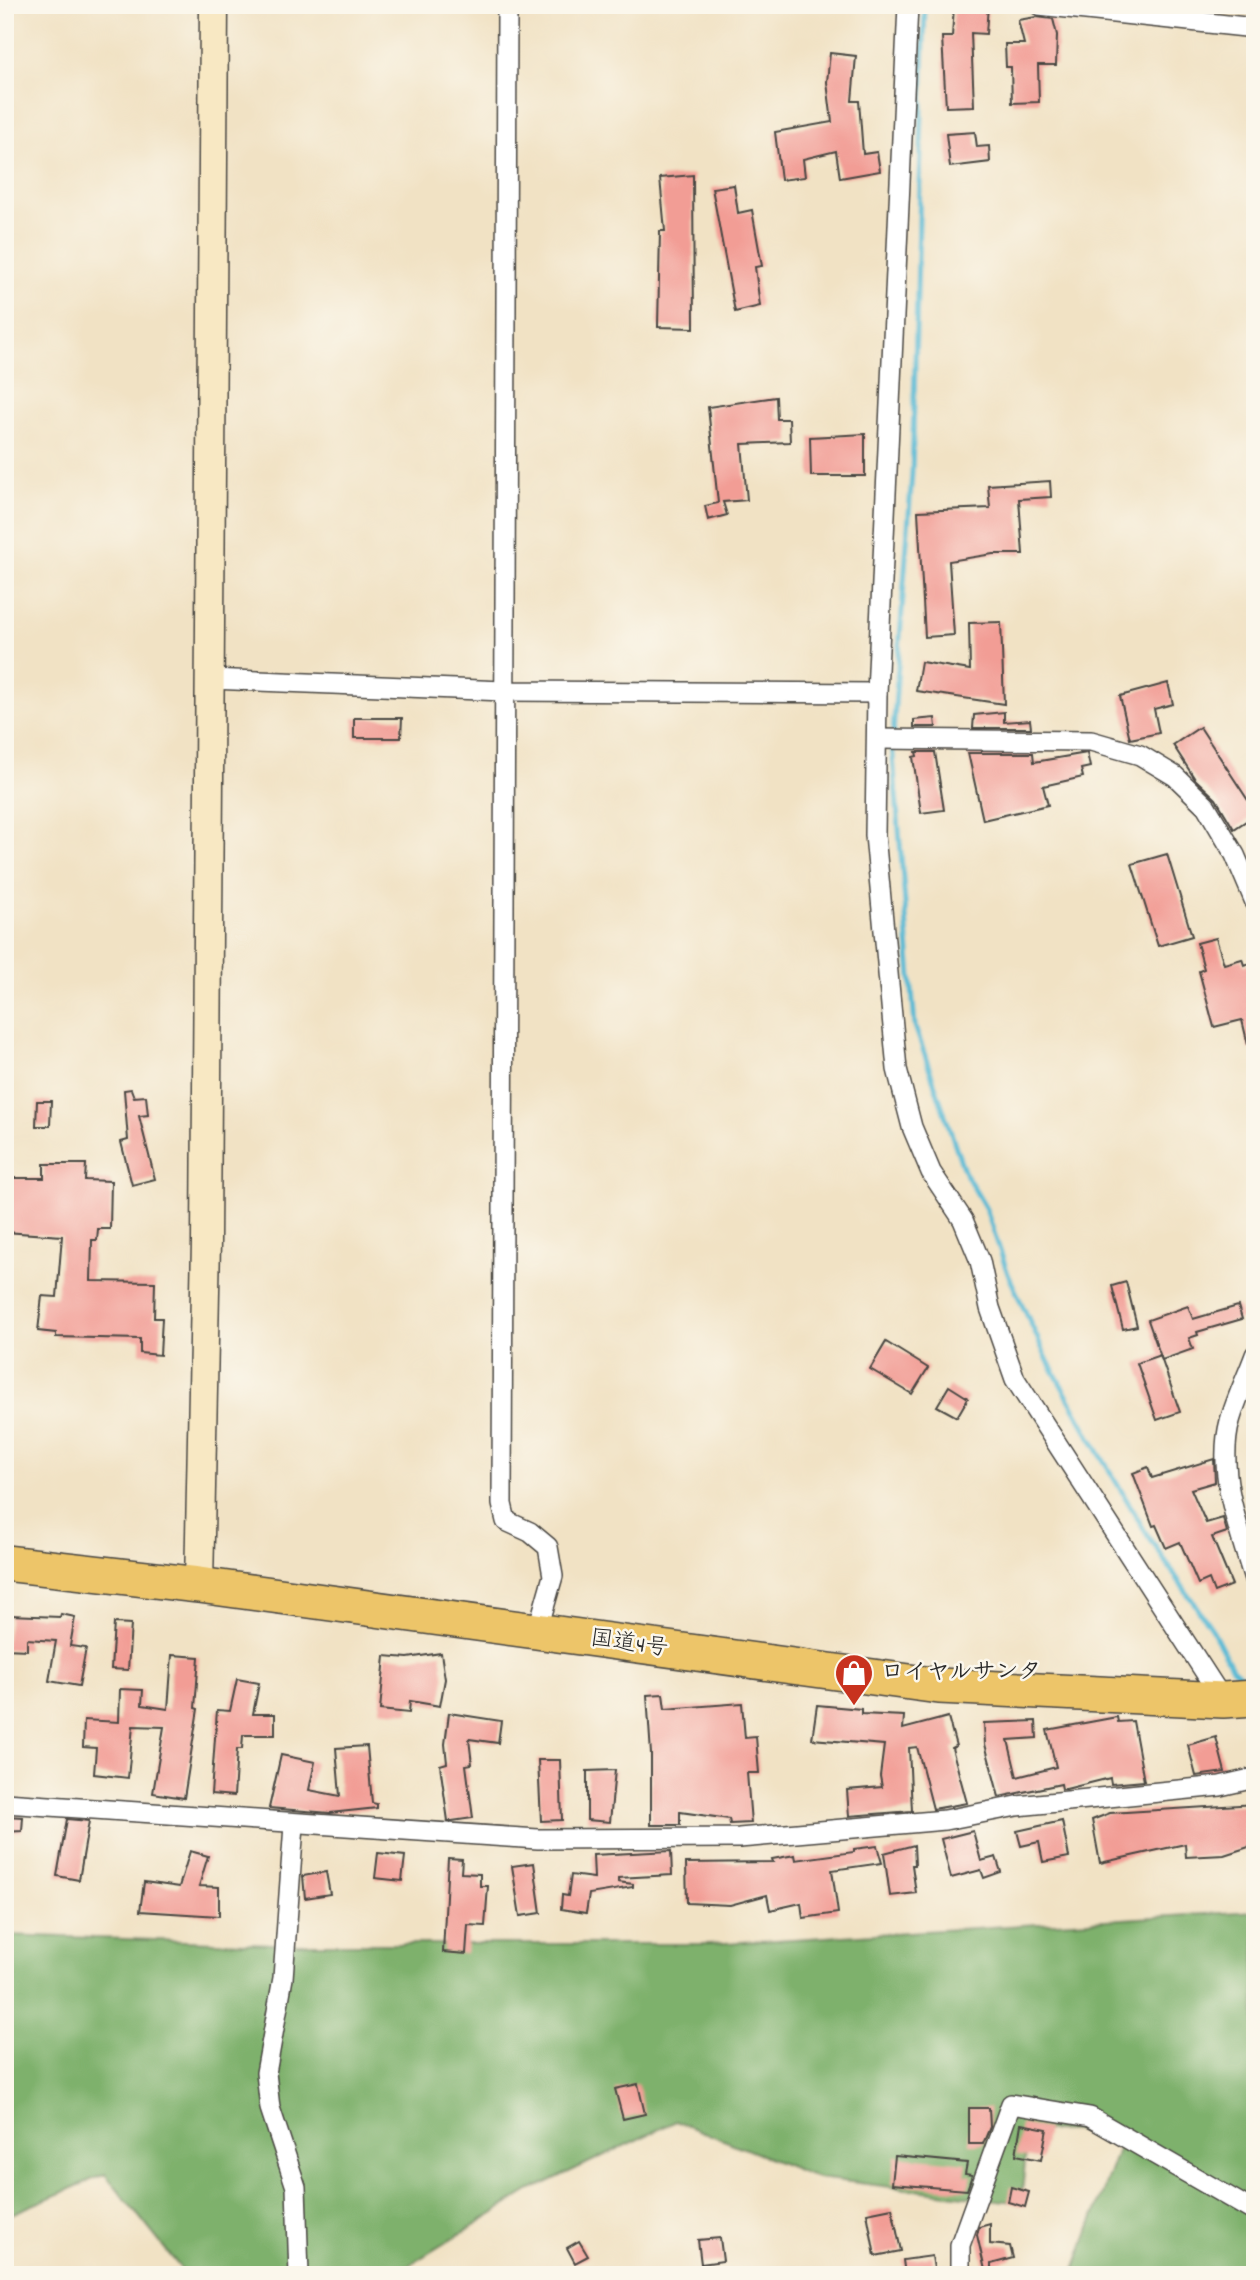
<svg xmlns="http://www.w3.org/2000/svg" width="1260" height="2280" font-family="Dekko,'Klee One',sans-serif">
<rect width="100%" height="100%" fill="#fbf7ec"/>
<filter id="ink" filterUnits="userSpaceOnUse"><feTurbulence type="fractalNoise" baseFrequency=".0143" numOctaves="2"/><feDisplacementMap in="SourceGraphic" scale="14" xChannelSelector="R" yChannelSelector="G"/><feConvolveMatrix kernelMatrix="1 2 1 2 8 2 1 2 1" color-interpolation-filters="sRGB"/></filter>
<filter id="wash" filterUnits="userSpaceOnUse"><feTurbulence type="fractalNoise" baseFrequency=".00686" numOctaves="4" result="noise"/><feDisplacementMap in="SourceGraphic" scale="28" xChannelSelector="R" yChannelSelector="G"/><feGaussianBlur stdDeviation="1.57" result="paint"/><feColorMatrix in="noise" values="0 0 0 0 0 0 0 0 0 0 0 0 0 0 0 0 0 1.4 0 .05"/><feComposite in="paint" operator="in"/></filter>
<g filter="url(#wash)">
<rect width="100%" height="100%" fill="#f1e2c4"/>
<!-- forest -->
<path fill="#7eb16c" stroke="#546e4c" stroke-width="2" d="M1255,1911V2275H1073L1125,2130L1028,2131L1021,2203L818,2178L676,2121L529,2191L393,2275H186L105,2174L11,2214L5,2220V1935L276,1944H709Z"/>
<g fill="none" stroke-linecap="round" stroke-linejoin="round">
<!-- stream -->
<g stroke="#56b9d4" stroke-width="5">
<path d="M893,734L912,473L925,5"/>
<path d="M892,744L915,1026L964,1171L986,1209L1008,1274L1048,1361L1094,1444L1146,1533L1213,1631L1232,1668L1252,1685"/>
</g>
</g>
<g id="blocks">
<!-- building -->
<g fill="#f29d95">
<path d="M954,5H988L986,34L971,33L974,106L946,107L942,37H952Z"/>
<path d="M1036,17L1053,19L1057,35L1056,65H1038L1039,102L1012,103L1011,67H1006L1005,44H1024L1018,20Z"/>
<path d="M830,53L856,56L852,101H859L863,154L877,152L880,171L840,178L836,151L803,159L805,177L781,180L775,132L832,122L827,82Z"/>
<path d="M975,132L977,147L989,146L990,162L950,167L946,134Z"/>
<path d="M693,175L694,328L658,327L660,231H665L660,178Z"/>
<path d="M734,185L738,213L752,210L762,266L755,267L760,306L735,312L712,188Z"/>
<path d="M776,397L777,419H789L790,442L742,444L747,500L723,502L727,515L708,520L705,506L718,503L708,407Z"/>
<path d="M865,434V476H811L810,437Z"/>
<path d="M1050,481L1051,497L1019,499L1023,554H993L949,561L954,635L925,637L918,511L990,508L988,485Z"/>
<path d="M1001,622L1004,704L916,691L921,662L970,670L969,623Z"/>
<path d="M1168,683L1173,704L1154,709L1159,733L1130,739L1120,696Z"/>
<path d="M1004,712V722L1030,720L1031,728H973L974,715Z"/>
<path d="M354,718H402L401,738H354Z"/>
<path d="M935,718L936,727H914V720Z"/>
<path d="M1200,727L1255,811V815L1234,829L1216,799L1195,779L1173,745Z"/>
<path d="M916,752H935L944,810L921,813L913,757L917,756Z"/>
<path d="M968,753H1033L1034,762L1087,753L1090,767L1081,769L1083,777L1043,786L1048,805L983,820Z"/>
<path d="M1167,854L1192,936L1158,946L1132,864Z"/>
<path d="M1216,938L1224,964L1242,959L1244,965L1255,962V1049H1249L1242,1020L1214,1027L1199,971L1204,969L1197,943Z"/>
<path d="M131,1089L134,1097L146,1096L148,1115L139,1116L155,1179L132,1185L121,1142L128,1140L124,1090Z"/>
<path d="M37,1101H51L50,1126H36Z"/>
<path d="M44,1164H86L85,1180L111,1181L110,1229H98L97,1240H92L91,1281L155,1282L154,1318H162L160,1355L140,1353V1339L56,1337V1333L38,1331L42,1296L57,1297L62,1236L5,1232V1178H44Z"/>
<path d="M1126,1282L1137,1326L1123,1329L1112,1286Z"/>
<path d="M1188,1306L1193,1319L1238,1306L1242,1319L1197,1332L1198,1335L1189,1338L1193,1349L1162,1360L1148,1320Z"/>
<path d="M886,1342L928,1368L912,1394L870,1369Z"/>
<path d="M1160,1355L1180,1412L1157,1420L1137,1363Z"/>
<path d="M949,1386L968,1398L957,1417L937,1406Z"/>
<path d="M1214,1459L1215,1482L1191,1489L1206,1523L1223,1518L1227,1532L1212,1537L1232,1585L1214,1592L1209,1579L1198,1584L1180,1542L1166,1548L1156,1525L1153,1526L1133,1473L1148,1467L1152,1478Z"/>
<path d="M61,1614L75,1617L70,1646L86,1648L79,1686L49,1681L56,1641L27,1639V1650L5,1649L10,1615L60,1617Z"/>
<path d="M114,1623L131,1624L128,1670L111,1669Z"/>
<path d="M441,1653L445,1679L440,1706L410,1701L409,1713L380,1710L385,1656L408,1658Z"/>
<path d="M172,1655L199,1657L195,1708L198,1709L184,1798L153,1793L164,1727L133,1726L128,1778L94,1774L96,1748L83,1747L84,1720L119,1722L120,1689L143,1690L142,1705L168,1709Z"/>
<path d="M237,1679L259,1683L253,1714H275V1735H243L242,1749H237L234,1796L211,1794L217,1710L230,1711Z"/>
<path d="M663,1694L665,1709L742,1703L745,1738L756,1737L759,1773H747L751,1823L730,1824L729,1819L680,1812V1825H651V1754L647,1695Z"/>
<path d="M817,1705L861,1709V1714L904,1716L903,1729L948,1717L956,1746L952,1748L967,1803L933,1809L917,1747L909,1748L912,1811L849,1816L847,1790L882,1787L880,1776L884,1745L812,1739Z"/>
<path d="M449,1713L501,1721L498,1743L469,1739L472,1764L466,1765L473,1818L452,1821H448L440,1765L447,1763L445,1744Z"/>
<path d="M1117,1717L1118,1722L1133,1721L1144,1781L1111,1784L1110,1778L1066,1789H1062L1061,1784L999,1797L985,1744L984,1723L1036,1721L1037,1738L1008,1740L1017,1777L1056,1767L1047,1730Z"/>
<path d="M1216,1737L1225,1772L1196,1776L1188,1745Z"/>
<path d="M367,1746L372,1803L377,1804V1808L330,1813L269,1808L281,1755L315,1762L309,1790L340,1796L336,1748Z"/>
<path d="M538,1760H560L562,1820L541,1821Z"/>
<path d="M615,1770L610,1822L587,1820V1771Z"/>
<path d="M1255,1804V1845L1224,1855L1186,1857L1185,1844L1100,1863L1092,1820L1110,1813Z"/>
<path d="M5,1816L23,1817L22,1831L5,1832Z"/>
<path d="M67,1819L89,1821L79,1880L57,1876Z"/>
<path d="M1062,1821L1069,1857L1043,1862L1039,1842L1021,1846L1017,1831Z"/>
<path d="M973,1831L981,1861L996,1857L1001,1872L984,1878L981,1870L951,1878L941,1839Z"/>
<path d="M914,1845L915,1865H912L916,1893L890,1896L884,1853Z"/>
<path d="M877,1846L882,1863L832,1870L838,1913L803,1918L801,1903L770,1910L767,1895L730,1905L687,1903L686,1863L773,1862L772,1859L795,1855L796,1860L854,1852V1849Z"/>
<path d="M190,1851L208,1856L199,1886L219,1887V1916L140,1911L144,1882L179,1887Z"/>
<path d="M671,1851L672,1875L618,1878V1882L633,1884V1887L589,1894L586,1913L561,1909L562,1895L568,1896L571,1875L594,1878L593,1855Z"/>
<path d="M378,1853L405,1856L402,1881L375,1878Z"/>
<path d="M448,1858L462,1859L461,1873L480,1874V1886H488L485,1926L468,1925L466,1954L443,1952Z"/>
<path d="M534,1863L541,1913L520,1916L512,1866Z"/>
<path d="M326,1872L330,1894L305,1898L303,1876Z"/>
<path d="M638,2084L645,2114L623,2119L615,2089Z"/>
<path d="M969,2108H989L990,2127L983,2144H969Z"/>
<path d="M1021,2124L1047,2129L1041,2160L1016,2155Z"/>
<path d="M895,2156L967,2163L965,2174L972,2175L967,2190L892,2184Z"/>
<path d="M1011,2187L1029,2192L1025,2207L1008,2202Z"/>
<path d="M892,2208L901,2251L875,2256L867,2213Z"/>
<path d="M990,2224V2244L1010,2246L1013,2258L991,2264V2269L985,2270L977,2235L979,2227Z"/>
<path d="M720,2238L723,2261L701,2264L698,2240Z"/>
<path d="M579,2241L588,2256L575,2263L567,2248Z"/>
<path d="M932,2256L935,2275H905L903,2260Z"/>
</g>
</g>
</g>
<g filter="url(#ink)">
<use href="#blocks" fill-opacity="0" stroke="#494642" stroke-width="2"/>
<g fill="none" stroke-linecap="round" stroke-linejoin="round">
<defs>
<g id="street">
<path d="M507,5L502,1504L506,1521L530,1532L548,1547L553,1576L537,1632"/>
<path d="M908,5L877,693L875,835L897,1069L912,1127L931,1172L963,1220L980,1261L990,1308L1015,1379L1223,1700"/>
<path d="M1039,5L1255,28"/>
<path d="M211,679L504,691L877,693"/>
<path d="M878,739L1091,741L1140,755L1175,776L1206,806L1235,855L1255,902"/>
<path d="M1255,1355C1247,1377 1236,1399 1230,1421C1216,1473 1240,1533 1255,1582"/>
<path d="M5,1803L538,1839L739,1838L945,1820L1017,1806L1220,1786L1255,1778"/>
<path d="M294,1825L283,1978L266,2073L270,2108L296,2187L299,2275"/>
<path d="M960,2275V2245L1011,2104L1090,2117L1255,2212"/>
</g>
<path id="secondary" d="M199,1585L206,1242L214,5"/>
<path id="highway" d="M5,1563L199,1585L939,1686L1223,1700L1255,1698"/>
</defs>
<!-- street casing -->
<use href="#street" stroke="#494642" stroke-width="22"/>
<!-- secondary casing -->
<use href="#secondary" stroke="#494642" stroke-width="31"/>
<!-- highway casing -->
<use href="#highway" stroke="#494642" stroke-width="38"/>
<!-- street -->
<use href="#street" stroke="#fff" stroke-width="19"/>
<!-- secondary -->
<use href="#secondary" stroke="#f8e8c3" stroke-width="28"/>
<!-- highway -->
<use href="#highway" stroke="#edc569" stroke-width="35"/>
</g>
</g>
<!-- icons -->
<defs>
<symbol id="shop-pin" viewBox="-11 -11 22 30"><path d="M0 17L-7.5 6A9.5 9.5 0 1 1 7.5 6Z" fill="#c8321e" stroke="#fbf7ec"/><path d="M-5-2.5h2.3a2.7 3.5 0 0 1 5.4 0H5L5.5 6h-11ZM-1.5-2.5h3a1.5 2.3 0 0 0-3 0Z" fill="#fff"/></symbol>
</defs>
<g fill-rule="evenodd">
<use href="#shop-pin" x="832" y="1651" width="44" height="60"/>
</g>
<g text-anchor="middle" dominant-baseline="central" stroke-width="5" stroke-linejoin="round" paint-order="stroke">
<!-- street labels -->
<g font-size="23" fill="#2b2b2b" stroke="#fbf7ec">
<text transform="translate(629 1645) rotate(8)">国道4号</text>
</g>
<!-- poi labels -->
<g font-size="23" font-weight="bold" fill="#2b2b2b" stroke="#fbf7ec" text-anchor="start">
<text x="881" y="1673">ロイヤルサンタ</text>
</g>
</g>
<!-- margin -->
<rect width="1260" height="2280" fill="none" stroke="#fbf7ec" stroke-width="28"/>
</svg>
